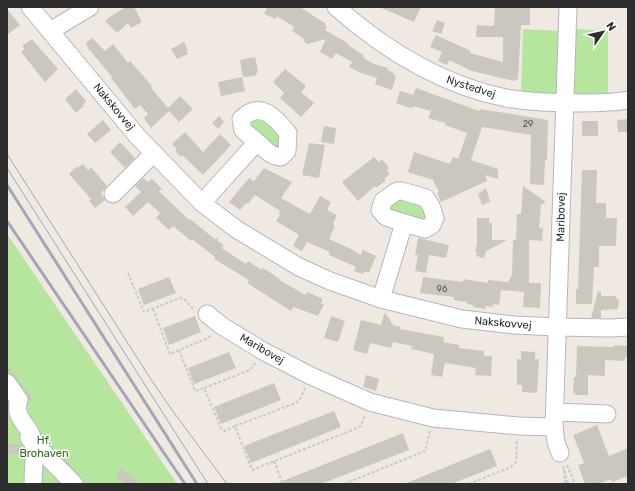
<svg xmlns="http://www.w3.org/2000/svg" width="635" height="491" font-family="Rubik,sans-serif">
<rect width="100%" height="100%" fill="#efe9e1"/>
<!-- green -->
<g fill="#b6e59e">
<path d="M523,29L559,31L558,89L556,94L553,96L521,92Z"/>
<path d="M574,29L608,31V95L575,96L573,94Z"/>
<path d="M263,115L283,132L279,152L248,129V119Z"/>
<path d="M397,196L427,203L429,221L388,213L386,204Z"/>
<path d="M7,234L177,484H7Z"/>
</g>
<!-- building -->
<g fill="#cbc7bf">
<path d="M126,7H134L142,22L131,28L128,23L117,33L105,21L111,16Z"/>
<path d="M264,7H300L326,24L325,26L327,27L325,30L349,44L348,45L363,55L364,58L374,64L388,68L387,70L394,73L393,75L396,76L392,90L375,84L377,78L361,73L349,67L352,62L336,53L332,59L320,52L326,39L307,44L304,41L303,38L292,31L294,27L277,16L276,19L264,14L267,8Z"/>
<path d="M379,7H421L414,22Z"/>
<path d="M495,7H530V25H521L518,79L514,81L472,71L449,60L447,65L438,61L442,52L430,47L436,35L471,51L470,53L503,62V37H476L477,25L494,26Z"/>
<path d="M7,9L20,25L7,35Z"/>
<path d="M437,20L445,23L441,34L432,31Z"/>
<path d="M92,38L105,51L113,44L128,63L130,61L152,86L151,88L168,108L180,96L193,109L179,122L169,111L151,128L144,118L148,114L140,105L135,109L111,78L112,77L88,48L86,43Z"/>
<path d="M32,39L58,69L45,82L21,52L25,49L22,46Z"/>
<path d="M184,42L188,51H186L188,54L177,59L171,49Z"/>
<path d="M255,57L258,71L255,76L243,77L240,60Z"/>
<path d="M285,69L306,86L301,92L314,103L301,117L280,98L284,93L273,82Z"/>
<path d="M242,77L245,91L221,96L218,82Z"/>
<path d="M416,88L479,111L480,109L548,120L547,160H545L544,185L530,184L531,135L482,127L471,160L498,169V179L485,175L487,181L441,202L437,193L439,192L433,180L408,172L414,152L450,164L453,157L458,159L467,133L445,125V123L428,118L431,111L414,106L413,108L410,107V108L396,103L400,91L413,95Z"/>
<path d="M76,89L86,101L83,105L84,106L76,113L65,99Z"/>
<path d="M219,116L224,122L218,129L212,123Z"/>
<path d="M628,119V132H618L617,120Z"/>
<path d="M103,120L111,130L95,143L87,134Z"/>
<rect x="582" y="121" width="16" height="15"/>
<path d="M324,126L336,128L334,144L321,142Z"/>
<path d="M185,132L203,152L220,134L231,145L203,175L182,155L181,157L175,151L177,149L172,144Z"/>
<path d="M120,142L135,158L125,168L110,152Z"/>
<path d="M309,143L325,145L319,178L302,175Z"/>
<path d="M374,157L379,162L382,159L389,168L387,170L390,174L385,178V181L376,188L375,186L358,201L342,182Z"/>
<path d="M83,164L88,170L91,167L107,186L101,193L105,200L95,208L89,201L91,199L69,174L76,167L77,168Z"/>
<path d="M264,168L292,182L281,198L310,214L320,196L331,202L327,210L337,215L333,224L335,226L329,239L349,248L361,255L363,250L376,256L369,273L364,271L363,274L354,271L356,267L329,255L330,252L307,242L302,251L293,246L299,235L276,221L280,215L279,214L280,211L255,195L248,204L246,203L240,210L229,202L249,178L254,181Z"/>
<path d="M582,170H597L596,203H606V218H617L616,246H599V267H594L592,304H576V289H578Z"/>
<path d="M143,178L148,182L152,179L162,189L159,191L189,220L190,219L215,239L218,238V241L224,245L222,247L223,249L246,264L248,261L262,270L263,268L280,279L279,280L306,295L307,292L323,299L321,303L324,305L318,316L294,307L291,311L247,283L249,280L214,259L215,257L192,239L191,241L173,226L169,230L156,218L160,213L148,202L133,216L125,207L141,192L135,186Z"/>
<path d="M523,186L546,202L541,205L539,228H543L542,241L529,240V283H541L540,308L523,307L524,292L501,290L499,305L493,304V307L486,306L485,309L473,307V305L467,304V302L454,300V297L420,293L423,277L463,282V279L488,283V280L508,282L512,275L513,240H516L517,214H521Z"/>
<path d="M486,188L490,202L482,205L478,194Z"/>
<path d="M477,218H489V223H492V240H507L486,251L484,258L476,256L477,252L475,251L477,244Z"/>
<path d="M418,238L449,245L446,258L429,255L426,273L415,271L418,255H415Z"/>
<path d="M169,277L176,293L144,305L138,289Z"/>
<path d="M598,291L601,292V296H616V299H619L618,309L601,310V318H591Z"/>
<path d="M385,312L393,325L401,327L400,329L444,337L443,342L459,345V348L484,351V356H492L491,376L475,375L476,368L445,363L442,377L431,375L434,354L411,349L412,346L393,342L391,348L370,343L367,354L353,350L361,320L381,325Z"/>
<path d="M195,316L201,332L169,345L163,328Z"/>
<path d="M331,316L345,321L338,342L324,338Z"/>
<path d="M615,345L628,346V357H625V361L605,360V376L588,375V395H576L573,392L574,377H576L577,346L613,347Z"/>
<path d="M521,351L535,352V359H539L537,393L522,392V385H517V359H521Z"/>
<path d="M229,352L236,368L194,384L188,368Z"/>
<path d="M7,365L33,399L29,402L27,394L15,377L12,374L7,373Z"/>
<path d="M366,375L379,379L376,391L363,387Z"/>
<path d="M274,383L281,400L221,424L214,407Z"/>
<path d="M334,411L341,427L251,463L244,446Z"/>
<path d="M597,425L609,456L628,448V476L612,482L611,479L598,484H585L578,465L584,463L573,435Z"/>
<path d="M403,433L409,450L321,484H275Z"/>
<rect x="7" y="444" width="14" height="10"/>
<path d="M490,449L497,466L451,484H404Z"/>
<path d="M121,469L141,484H126L116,476Z"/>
</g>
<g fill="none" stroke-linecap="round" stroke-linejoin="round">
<defs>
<g id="minor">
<path d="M30,7L138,137L202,203L236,229L299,267L330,281L381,299L462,319L514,325L557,327L611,328L628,327"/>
<path d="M336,7C385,50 441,85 506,98C530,102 555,103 579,103C596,103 612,103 628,100"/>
<path d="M50,31L90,7"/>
<path d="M113,194L154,153"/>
<path d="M202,203L257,142C265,149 271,157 281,157L287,151L288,133C275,117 260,100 241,119L243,130L257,142"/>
<path d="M381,299L404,223L425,229L432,225L435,218L431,206L426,198L402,191H397L383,201L380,210L386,217L404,223"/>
<path d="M207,314L222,326L263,351L311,376L370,402L433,418L518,426L554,427"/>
<path d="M7,383L19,400C13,417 27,423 32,437C36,450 33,470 33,484"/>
<path d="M555,412L607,414"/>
<path d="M29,438L74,484"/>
<path d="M560,453L556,442L554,427L568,7"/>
</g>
</defs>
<!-- minor casing -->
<use href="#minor" stroke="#b4b7c1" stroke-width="19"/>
<!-- path -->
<g stroke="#c9c9c9" stroke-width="2" stroke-dasharray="3 2" stroke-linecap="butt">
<path d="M128,273L144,312L180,298L185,300L194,310"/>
<path d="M153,309L170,354L208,338L212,334"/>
<path d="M179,350L195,391L204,388"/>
<path d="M305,388L301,398L296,403L235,426L252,470L355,429L361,426L365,415"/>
<path d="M235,426L225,431L221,428L204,388L250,370L255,363"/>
<path d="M274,461L283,484"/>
<path d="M567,465L575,484"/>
<path d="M563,466L568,484"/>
<path d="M564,470V475L566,484"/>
<path d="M344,484L425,451L430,431"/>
<path d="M469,484L511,467L516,462L517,439"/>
</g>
<!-- minor -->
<use href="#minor" stroke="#fff" stroke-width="17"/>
<!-- tram -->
<g stroke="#a3a6b8" stroke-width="1">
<path d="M7,154L152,381L172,410L227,484"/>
<path d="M7,168L208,484"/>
</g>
<!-- rail -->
<g stroke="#a3a6b8" stroke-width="3">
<path d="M7,185L197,484"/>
<path d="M7,221L185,484"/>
</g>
</g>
<g text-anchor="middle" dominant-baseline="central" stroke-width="3" stroke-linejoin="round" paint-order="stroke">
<!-- number labels -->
<g font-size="9" fill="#555452">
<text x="528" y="124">29</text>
<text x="442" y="289">96</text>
</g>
<!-- street labels -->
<g font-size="11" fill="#2e2e2e" stroke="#fff">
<text transform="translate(471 87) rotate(18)">Nystedvej</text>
<text transform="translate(114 107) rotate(50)">Nakskovvej</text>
<text transform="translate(561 217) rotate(-89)">Maribovej</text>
<text transform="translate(503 323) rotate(5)">Nakskovvej</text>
<text transform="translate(262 349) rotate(30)">Maribovej</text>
</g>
<!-- park labels -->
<g font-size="11" fill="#2c6e1b" stroke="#fff">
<text x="44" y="440">Hf.<tspan x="44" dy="13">Brohaven</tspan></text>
</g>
</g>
<!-- border -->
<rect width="635" height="491" fill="none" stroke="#2e2e2e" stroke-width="16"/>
<!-- north arrow -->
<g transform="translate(603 32) rotate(56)" stroke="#ffffff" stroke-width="3" paint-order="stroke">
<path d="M0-3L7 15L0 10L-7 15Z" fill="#2e2e2e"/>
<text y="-6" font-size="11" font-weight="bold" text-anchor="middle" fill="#2e2e2e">N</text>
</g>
</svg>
